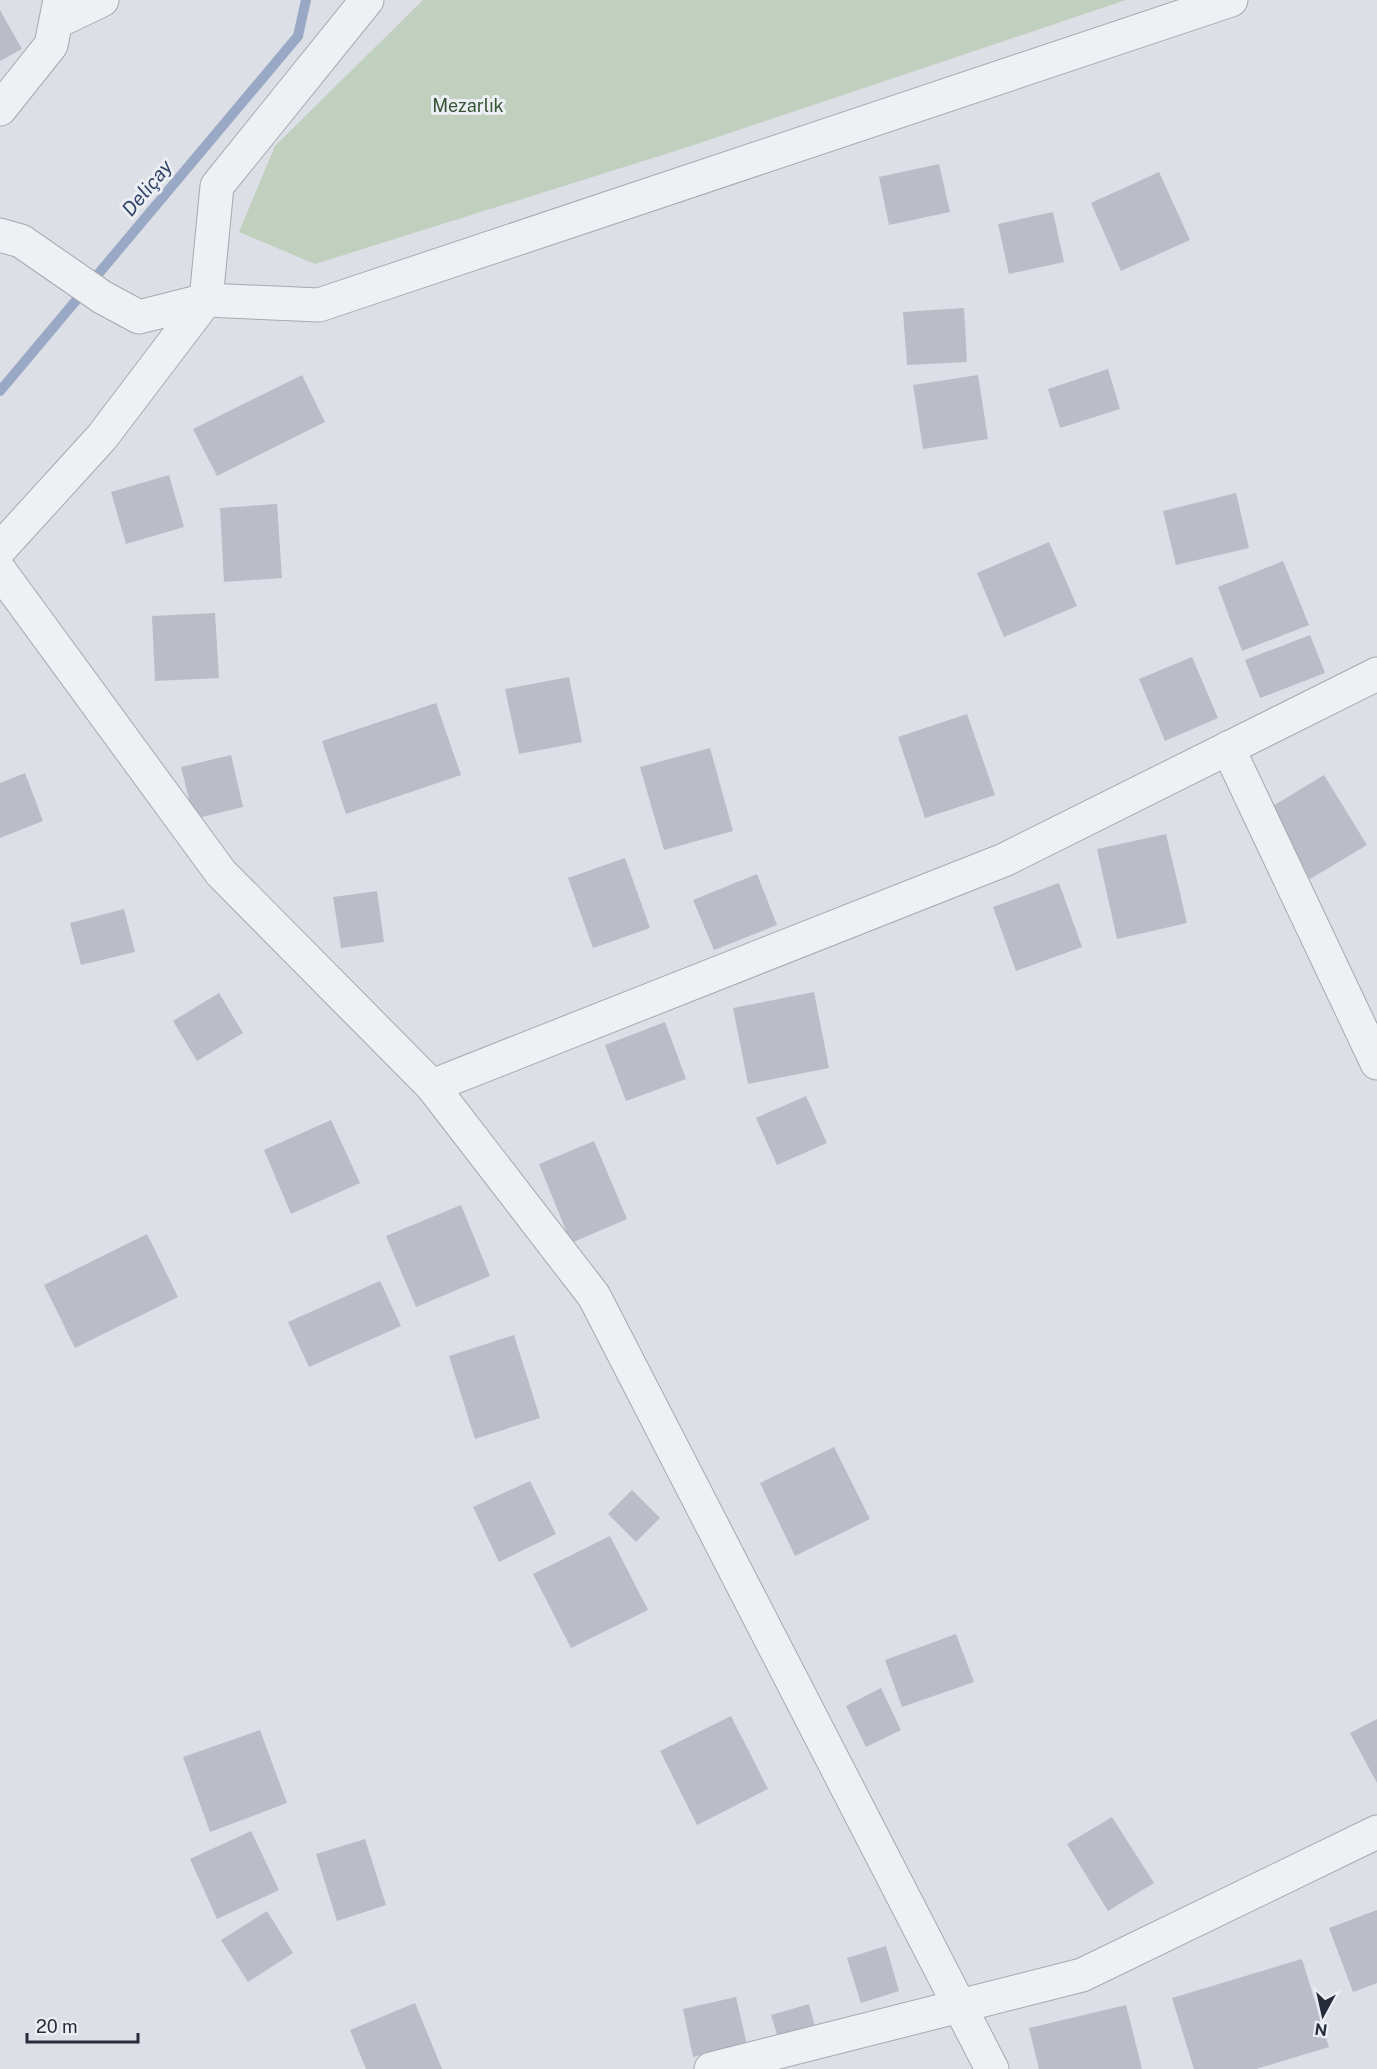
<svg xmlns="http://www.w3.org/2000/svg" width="1377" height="2069" font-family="'Public Sans',sans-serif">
<rect width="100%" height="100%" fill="#dcdfe5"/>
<!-- green -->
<path fill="#c0cfbe" d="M423,0H1126L691,146L315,264L239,232L275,146Z"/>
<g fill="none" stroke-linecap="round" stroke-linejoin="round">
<!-- stream -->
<path stroke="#99a8c4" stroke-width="10" d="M0,391L298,36L306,0"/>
</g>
<!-- building -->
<g fill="#babdc8">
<path d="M0,10L22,49L0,61Z"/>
<path d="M939,164L950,212L889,225L879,177Z"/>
<path d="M1159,172L1190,240L1121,271L1091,203Z"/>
<path d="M1053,212L1064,262L1009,274L998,224Z"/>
<path d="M964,308L967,362L907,365L903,312Z"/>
<path d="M1108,369L1120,409L1060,428L1048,389Z"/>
<path d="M302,375L325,422L217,476L193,429Z"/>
<path d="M978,375L988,439L923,449L913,385Z"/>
<path d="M169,475L184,527L126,544L111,492Z"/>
<path d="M1236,493L1249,548L1176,565L1163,511Z"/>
<path d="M277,504L282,578L224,582L220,508Z"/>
<path d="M1049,542L1077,606L1004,637L977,573Z"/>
<path d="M1283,561L1309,625L1242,651L1218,587Z"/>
<path d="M215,613L219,678L155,681L152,616Z"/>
<path d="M1310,635L1325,673L1260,698L1245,660Z"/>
<path d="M1192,657L1218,718L1165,741L1139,679Z"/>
<path d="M569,677L582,742L519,754L505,689Z"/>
<path d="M436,703L461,775L346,814L322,741Z"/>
<path d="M967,714L995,795L925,818L898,737Z"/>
<path d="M710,748L733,831L664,850L640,767Z"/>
<path d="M231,755L243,807L194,819L181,767Z"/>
<path d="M25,773L43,821L0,838V783Z"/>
<path d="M1324,775L1367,845L1310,879L1268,809Z"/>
<path d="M1166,834L1187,923L1117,939L1097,849Z"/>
<path d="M625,858L650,928L593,948L568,878Z"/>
<path d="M757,874L777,925L714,950L693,900Z"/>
<path d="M1059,883L1082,947L1016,971L993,907Z"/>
<path d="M377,891L384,942L341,948L333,897Z"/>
<path d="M124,909L135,952L81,965L70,923Z"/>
<path d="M814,992L829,1068L748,1084L733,1008Z"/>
<path d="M219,993L243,1033L197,1061L173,1021Z"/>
<path d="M665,1022L686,1079L626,1101L605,1045Z"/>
<path d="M806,1096L827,1143L777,1165L756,1118Z"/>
<path d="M331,1120L360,1183L291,1214L264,1150Z"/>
<path d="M594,1141L627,1219L571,1243L539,1164Z"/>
<path d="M461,1205L490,1276L416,1307L386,1236Z"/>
<path d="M147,1234L178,1297L75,1348L44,1285Z"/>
<path d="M380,1281L401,1326L309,1367L288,1322Z"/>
<path d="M514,1335L540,1418L475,1439L449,1356Z"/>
<path d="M834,1447L870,1519L795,1556L760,1483Z"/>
<path d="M530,1481L556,1534L499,1562L473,1507Z"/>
<path d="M632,1490L660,1518L636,1542L608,1514Z"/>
<path d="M610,1536L648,1610L571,1648L533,1574Z"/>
<path d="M956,1634L974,1682L902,1707L885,1660Z"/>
<path d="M881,1688L901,1730L866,1747L846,1706Z"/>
<path d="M731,1716L768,1789L697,1825L660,1751Z"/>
<path d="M1377,1719V1783L1350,1733Z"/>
<path d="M260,1730L287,1803L210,1832L183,1757Z"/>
<path d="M1112,1817L1154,1883L1108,1911L1067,1844Z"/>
<path d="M251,1831L279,1890L217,1919L190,1859Z"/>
<path d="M365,1839L386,1905L337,1921L316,1854Z"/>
<path d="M1377,1910V1983L1353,1992L1329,1928Z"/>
<path d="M267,1911L293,1953L248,1982L221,1940Z"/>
<path d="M886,1946L899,1991L861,2003L847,1958Z"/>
<path d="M1302,1959L1329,2047L1256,2069H1194L1172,1998Z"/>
<path d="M736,1997L747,2045L693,2057L683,2009Z"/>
<path d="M415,2003L442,2069H366L350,2030Z"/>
<path d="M809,2004L817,2034L780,2044L771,2015Z"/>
<path d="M1126,2005L1142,2069H1039L1029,2028Z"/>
</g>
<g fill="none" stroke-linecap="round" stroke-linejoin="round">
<defs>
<g id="minor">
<path d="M56,22L102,0"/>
<path d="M0,109L51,45L60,0"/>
<path d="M0,235L21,241L102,297L139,317L206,300L319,305L1231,0"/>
<path d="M0,549L102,437L206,300L217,186L367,0"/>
<path d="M0,571L221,873L432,1086L594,1296L992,2069"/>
<path d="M1228,748L1377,1063"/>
<path d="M432,1086L1004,860L1377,674"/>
<path d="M711,2069L1082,1975L1377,1832"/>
</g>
</defs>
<!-- minor casing -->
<use href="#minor" stroke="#a6a9b2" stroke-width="35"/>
<!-- minor -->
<use href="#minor" stroke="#eff0f4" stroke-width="33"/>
</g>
<g text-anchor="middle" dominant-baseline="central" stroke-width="6" stroke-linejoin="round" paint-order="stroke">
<!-- park labels -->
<g font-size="18" fill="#375535" stroke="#ebeef3">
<text x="468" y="105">Mezarlık</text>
</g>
<!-- water labels -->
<g font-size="20" font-style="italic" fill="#34466b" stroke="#ebeef3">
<text transform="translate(147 188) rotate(-50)">Deliçay</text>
</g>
</g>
<!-- north arrow -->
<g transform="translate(1323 2015) rotate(188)" stroke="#ebeef3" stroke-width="4.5" paint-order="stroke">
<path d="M0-4.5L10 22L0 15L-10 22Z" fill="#272c3b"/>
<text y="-9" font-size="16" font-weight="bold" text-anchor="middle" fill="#272c3b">N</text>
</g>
<!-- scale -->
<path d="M27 2033v9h111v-9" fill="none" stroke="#272c3b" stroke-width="3"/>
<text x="36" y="2033" font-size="18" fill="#272c3b" stroke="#ebeef3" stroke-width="4.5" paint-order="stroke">20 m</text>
</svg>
